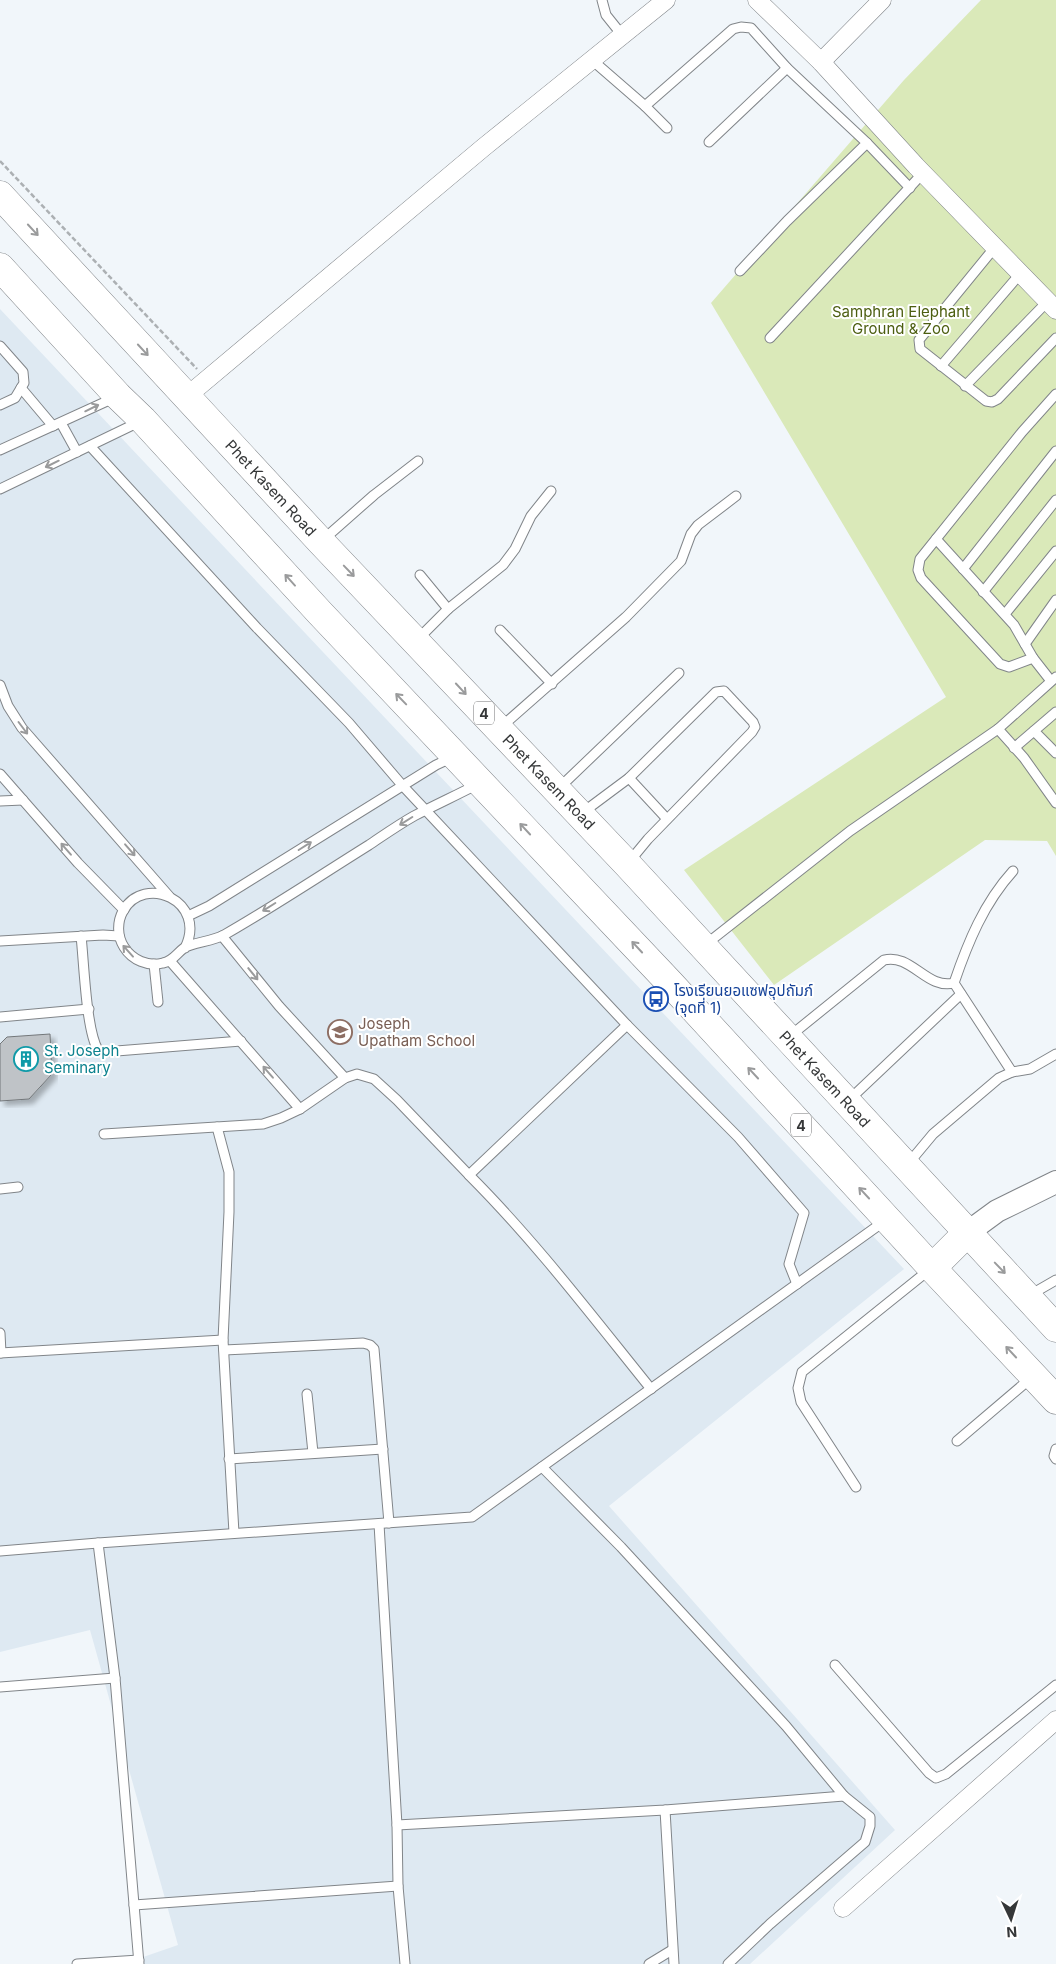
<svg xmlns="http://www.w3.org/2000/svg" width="1056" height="1964" font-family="Inter,'Noto Sans Thai',sans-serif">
<defs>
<filter id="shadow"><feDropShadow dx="4.5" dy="4.5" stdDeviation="2.5" flood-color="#0004"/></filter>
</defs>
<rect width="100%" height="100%" fill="#f1f6fa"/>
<!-- built -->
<path fill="#dee9f2" d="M0,309L904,1269L609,1506L895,1830L750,1964H123L178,1945L90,1630L0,1652Z"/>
<!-- park -->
<path fill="#dae9b9" d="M981,0H1056V856L1047,841L985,840L774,985L684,870L946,697L711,303L904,80Z"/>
<!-- building -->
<path fill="#bfc3c7" stroke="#73777a" filter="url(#shadow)" d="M50,1034L52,1074L29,1099L0,1101V1044L7,1037Z"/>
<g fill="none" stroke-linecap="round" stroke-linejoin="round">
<defs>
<g id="service">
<path d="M602,0L606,15L622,35"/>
<path d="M592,60L645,106L733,29L741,27L751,28L787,68L867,143L787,221L740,271"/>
<path d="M645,106L667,128"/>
<path d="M709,142L787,68"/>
<path d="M867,143L910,188"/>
<path d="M995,247L919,340L920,349L986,401L992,402L998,399L1056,338"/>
<path d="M770,338L923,173"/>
<path d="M0,346L23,372L24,383L15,398L0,405"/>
<path d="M941,366L1020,274"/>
<path d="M965,386L1047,302"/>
<path d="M21,388L53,426"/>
<path d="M61,423L77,452"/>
<path d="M90,446L257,628L349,723L402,785L627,1025L738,1137L804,1213L789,1264L797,1284"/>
<path d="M0,450L116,397"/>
<path d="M0,489L139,422"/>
<path d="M324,539L374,495L418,461"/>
<path d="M936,539L1014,625L1033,658"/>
<path d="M963,569L1056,451"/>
<path d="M420,575L448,609"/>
<path d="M983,592L1056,500"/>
<path d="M1005,614L1056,551"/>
<path d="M500,630L552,684"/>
<path d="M417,640L448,609L503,565L515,549L531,516L551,491"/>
<path d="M1025,644L1056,600"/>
<path d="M1051,681L1033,658L1009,667L1000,664L921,578L918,570L920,559L1022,432L1056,394"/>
<path d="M0,685L8,706L22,728L169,896"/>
<path d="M500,728L626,617L681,561L691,534L698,525L736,496"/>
<path d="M998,729L1024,758L1056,803"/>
<path d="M1034,731L1056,753"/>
<path d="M1014,748L1056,712"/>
<path d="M0,774L78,863L124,910"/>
<path d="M629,778L667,819"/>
<path d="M558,789L679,673"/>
<path d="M0,801L23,800"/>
<path d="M582,813L629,778L716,692L724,691L753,722L755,727L752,732L648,839L629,862"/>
<path d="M188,916L209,906L436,765L451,758"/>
<path d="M81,936C84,962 86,1030 98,1050L104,1052L241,1041"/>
<path d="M222,936L279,1006L345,1078"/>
<path d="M0,941L103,935L119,936"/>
<path d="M705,945L850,831L998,729L1056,677"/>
<path d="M185,948C208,901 144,873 123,911C117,922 117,936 124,947C132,960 148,967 163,963C173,961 176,954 184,948C192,943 213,941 224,935C273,907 321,875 369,845C384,835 398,825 414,816C435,805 457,795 478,784"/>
<path d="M170,961L300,1109"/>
<path d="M154,964L158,1002"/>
<path d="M0,1017L89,1009"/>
<path d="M790,1036L884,960C911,953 927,990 954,983"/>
<path d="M1012,1072L1030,1069L1056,1054"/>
<path d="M849,1100L961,994"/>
<path d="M217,1127L229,1172V1212L223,1340L234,1533"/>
<path d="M104,1134L263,1124L281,1118L300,1109L345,1078L357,1074L374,1079L397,1100L469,1175L627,1025"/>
<path d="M908,1164L933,1134L999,1078L1012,1072L954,983C968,942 984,903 1013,871"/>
<path d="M469,1175C535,1241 592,1316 651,1389"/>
<path d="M0,1189L18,1187"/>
<path d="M1030,1295L1056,1280"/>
<path d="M0,1333L1,1353"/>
<path d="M224,1350L363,1343L370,1345L374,1349L389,1523"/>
<path d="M0,1353L223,1340"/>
<path d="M307,1394L313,1453"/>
<path d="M957,1441L1031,1378"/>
<path d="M1056,1449L1054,1456L1056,1459"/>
<path d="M229,1459L383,1449"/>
<path d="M542,1467L621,1547L786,1726L844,1796L870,1817V1826L865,1842L770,1924L728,1964"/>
<path d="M856,1487L801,1402L798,1388L802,1372L929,1270"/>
<path d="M379,1524L397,1825L398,1886L405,1964"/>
<path d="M98,1543L115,1678L139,1964"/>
<path d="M0,1551L98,1543L472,1517L886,1220"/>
<path d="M835,1665L929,1773L936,1778L946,1774L1056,1685"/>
<path d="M0,1687L115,1678"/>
<path d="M665,1810L674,1964"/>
<path d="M397,1825L665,1810L844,1796"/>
<path d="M134,1905L398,1886"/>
<path d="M77,1964L139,1960"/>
<path d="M649,1964L672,1950"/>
</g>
<g id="minor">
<path d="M757,0L821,62L916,166L1056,310"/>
<path d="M821,62L882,0"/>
<path d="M186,397L484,147L666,0"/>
<path d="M843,1908L1056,1720"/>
</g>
<path id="tertiary" d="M967,1233L997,1211L1056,1182"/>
<g id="primary">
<path d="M0,195L321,542L627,864L1056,1328"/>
<path d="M0,267L118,396L143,420L320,613L670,983L932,1268L1056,1400"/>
<path d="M932,1268L967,1233"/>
</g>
</defs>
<!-- service casing -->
<use href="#service" stroke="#818589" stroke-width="11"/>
<!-- minor casing -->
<use href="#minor" stroke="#818589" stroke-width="19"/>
<!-- tertiary casing -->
<use href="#tertiary" stroke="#818589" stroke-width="24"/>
<!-- primary casing -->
<use href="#primary" stroke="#818589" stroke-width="29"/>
<!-- path -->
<path stroke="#acb0b3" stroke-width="2.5" stroke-dasharray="5 2.5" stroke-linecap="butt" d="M0,161L197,369"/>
<!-- service -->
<use href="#service" stroke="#fff" stroke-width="9"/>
<!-- minor -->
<use href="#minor" stroke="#fff" stroke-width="18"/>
<!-- tertiary -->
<use href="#tertiary" stroke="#fff" stroke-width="22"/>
<!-- primary -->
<use href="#primary" stroke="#fff" stroke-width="28"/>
</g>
<!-- one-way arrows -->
<defs><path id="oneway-shaft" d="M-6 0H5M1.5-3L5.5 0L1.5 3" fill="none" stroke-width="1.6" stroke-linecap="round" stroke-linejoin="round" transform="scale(1.25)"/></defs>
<g stroke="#9a9b9c">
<use href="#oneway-shaft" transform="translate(33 230) rotate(47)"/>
<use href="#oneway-shaft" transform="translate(143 350) rotate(47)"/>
<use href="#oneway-shaft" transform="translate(92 408) rotate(-26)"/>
<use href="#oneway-shaft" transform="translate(52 464) rotate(154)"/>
<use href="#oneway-shaft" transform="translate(349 571) rotate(46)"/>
<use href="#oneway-shaft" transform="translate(290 580) rotate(-132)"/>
<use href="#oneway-shaft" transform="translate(461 689) rotate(47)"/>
<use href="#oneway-shaft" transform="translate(401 699) rotate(-134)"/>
<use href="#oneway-shaft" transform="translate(23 728) rotate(53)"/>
<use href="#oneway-shaft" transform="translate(406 821) rotate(148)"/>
<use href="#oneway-shaft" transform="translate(525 829) rotate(-133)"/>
<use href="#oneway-shaft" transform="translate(305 846) rotate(-32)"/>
<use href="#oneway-shaft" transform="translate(66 849) rotate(-131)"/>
<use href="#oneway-shaft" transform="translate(130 850) rotate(49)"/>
<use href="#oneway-shaft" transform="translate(269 907) rotate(148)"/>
<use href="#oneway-shaft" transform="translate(637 947) rotate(-133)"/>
<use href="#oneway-shaft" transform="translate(128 951) rotate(-132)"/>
<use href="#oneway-shaft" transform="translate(253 974) rotate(51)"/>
<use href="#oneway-shaft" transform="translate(268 1072) rotate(-131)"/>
<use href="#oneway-shaft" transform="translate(753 1073) rotate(-133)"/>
<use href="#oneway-shaft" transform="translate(864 1193) rotate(-133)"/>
<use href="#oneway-shaft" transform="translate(1000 1268) rotate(46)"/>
<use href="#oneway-shaft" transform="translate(1011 1352) rotate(-133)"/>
</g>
<!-- icons -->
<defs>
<symbol id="bus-ring" viewBox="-11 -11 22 22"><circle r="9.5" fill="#fff" stroke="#1a4fb4" stroke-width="1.5"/><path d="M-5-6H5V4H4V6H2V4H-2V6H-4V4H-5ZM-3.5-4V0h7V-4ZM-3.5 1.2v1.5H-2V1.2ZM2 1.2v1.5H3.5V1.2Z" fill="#1a4fb4"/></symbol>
<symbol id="school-ring" viewBox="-11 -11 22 22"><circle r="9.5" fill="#fff" stroke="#8d6e63" stroke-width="1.5"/><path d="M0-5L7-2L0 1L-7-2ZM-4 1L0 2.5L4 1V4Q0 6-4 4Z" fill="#8d6e63"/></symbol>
<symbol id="building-ring" viewBox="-11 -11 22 22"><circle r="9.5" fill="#fff" stroke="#0f9aa8" stroke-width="1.5"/><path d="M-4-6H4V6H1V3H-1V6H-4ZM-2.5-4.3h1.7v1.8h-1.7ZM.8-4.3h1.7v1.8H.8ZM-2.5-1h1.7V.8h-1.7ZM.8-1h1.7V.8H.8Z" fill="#0f9aa8"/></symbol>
</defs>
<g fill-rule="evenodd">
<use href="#bus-ring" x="642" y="985" width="28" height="28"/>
<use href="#school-ring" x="326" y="1018" width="28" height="28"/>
<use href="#building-ring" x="12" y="1045" width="28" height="28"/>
</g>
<g text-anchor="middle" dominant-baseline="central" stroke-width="4" stroke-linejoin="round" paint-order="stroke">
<!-- shield labels -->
<g fill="#fff" stroke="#727374" stroke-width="1">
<rect x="474" y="701.5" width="20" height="23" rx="4"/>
<rect x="791" y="1113.5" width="20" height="23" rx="4"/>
</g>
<g font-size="14" font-weight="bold" fill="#353738">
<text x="484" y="713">4</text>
<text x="801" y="1125">4</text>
</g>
<!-- park labels -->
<g font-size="15" fill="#4c5e10" stroke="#fff">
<text x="901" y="311">Samphran Elephant<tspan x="901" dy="17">Ground &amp; Zoo</tspan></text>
</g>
<!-- street labels -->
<g font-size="15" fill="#353738" stroke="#fff">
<text transform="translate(271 488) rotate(47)">Phet Kasem Road</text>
<text transform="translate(549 782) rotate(46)">Phet Kasem Road</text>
<text transform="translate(825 1079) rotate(47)">Phet Kasem Road</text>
</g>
<!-- transit labels -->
<g font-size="15" fill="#164399" stroke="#fff" text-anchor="start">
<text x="674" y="990">โรงเรียนยอแซฟอุปถัมภ์<tspan x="674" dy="17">(จุดที่ 1)</tspan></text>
</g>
<!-- education labels -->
<g font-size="15" fill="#785e54" stroke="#fff" text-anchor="start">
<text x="358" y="1023">Joseph<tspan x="358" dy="17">Upatham School</tspan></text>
</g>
<!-- culture labels -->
<g font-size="15" fill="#0d838f" stroke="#fff" text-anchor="start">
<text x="44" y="1050">St. Joseph<tspan x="44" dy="17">Seminary</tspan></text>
</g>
</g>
<!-- north arrow -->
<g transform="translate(1011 1919) rotate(176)" stroke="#ffffff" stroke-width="4" paint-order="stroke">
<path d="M0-4L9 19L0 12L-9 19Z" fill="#353738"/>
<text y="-8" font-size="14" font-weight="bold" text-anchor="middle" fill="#353738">N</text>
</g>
</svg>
